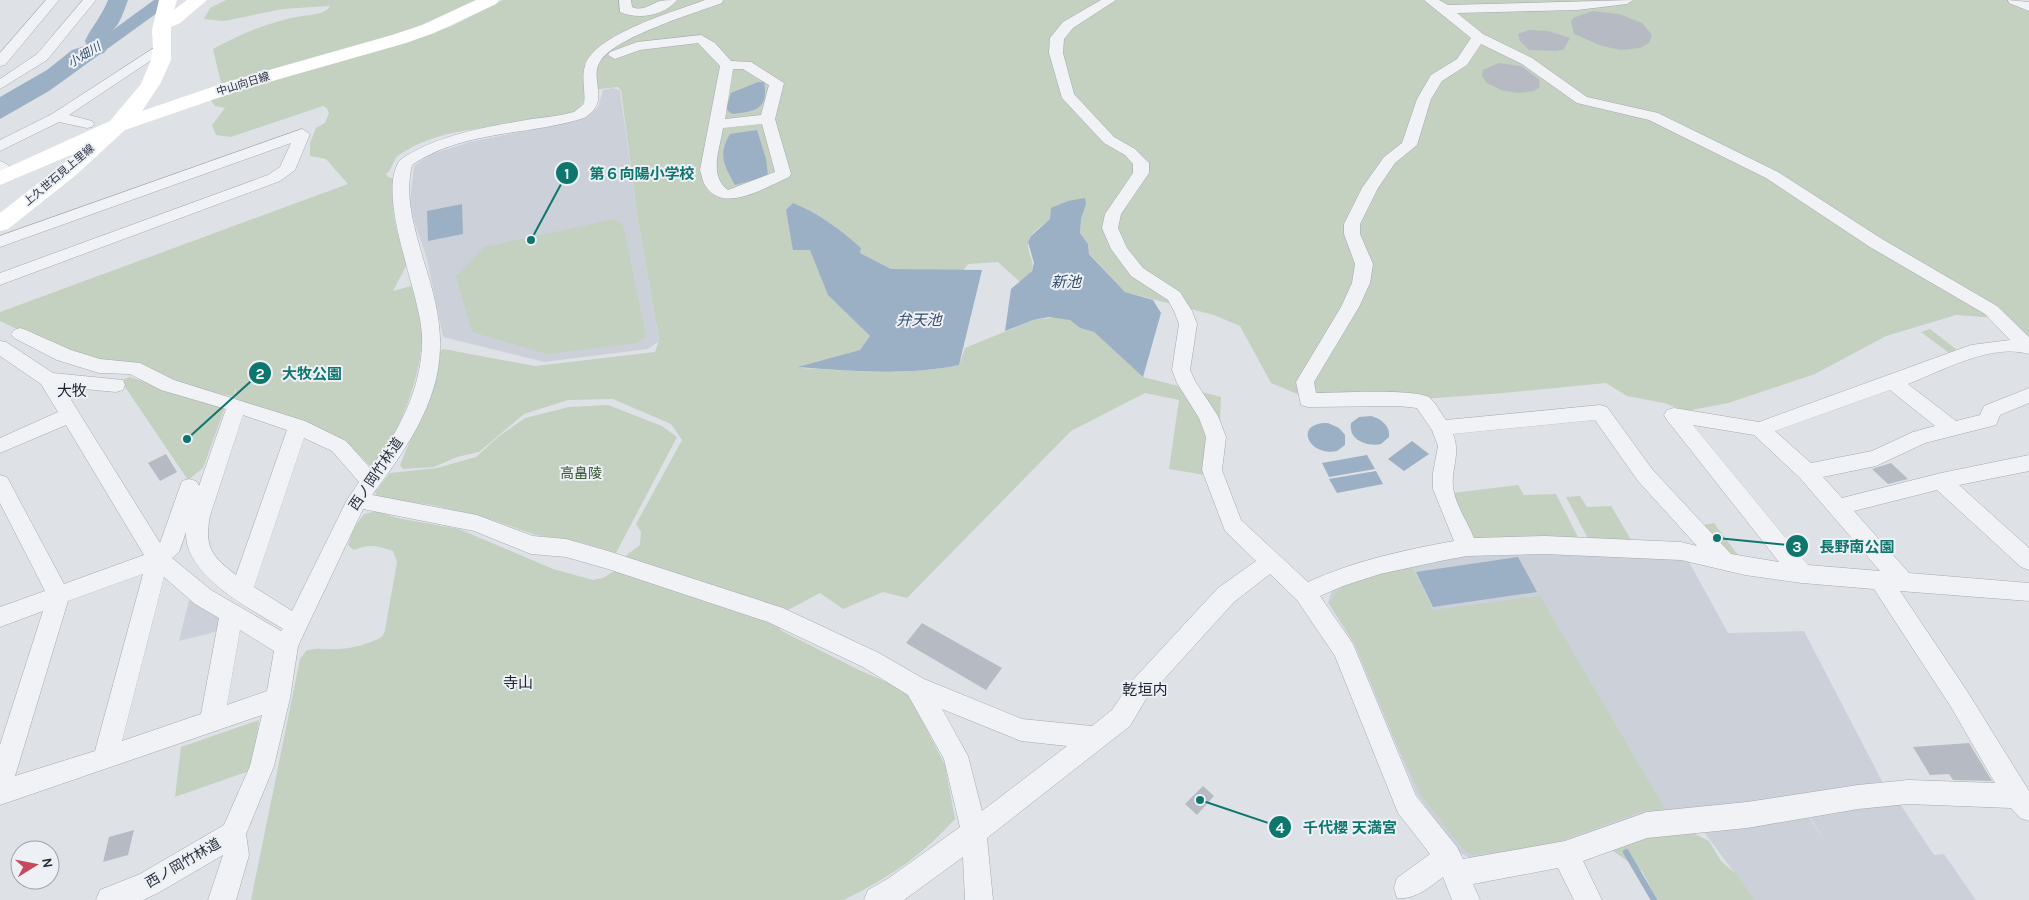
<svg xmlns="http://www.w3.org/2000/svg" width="2029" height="900" font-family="Karla,'Noto Sans JP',sans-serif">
<rect width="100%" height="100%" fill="#dee2e7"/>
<!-- built -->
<g fill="#ccd1d9">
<path d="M612,88L620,90L637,214L659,341L648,349L544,362L443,337L427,259L414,221L410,201L414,166L429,155L470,142L575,121L585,117L598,107L603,90Z"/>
<path d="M1485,552L1687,558L1728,633L1804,631L1884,785L1548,850L1472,859L1460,853L1417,795L1354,644L1328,603L1331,592L1339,584L1352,577Z"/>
<path d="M189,600L221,617L219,631L179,641Z"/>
<path d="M1900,804L1934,855L1944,854L1976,900H1755L1703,831L1808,815L1826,844L1809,815Z"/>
</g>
<!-- green -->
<g fill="#c4d0c0">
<path d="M226,0H479L397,37L228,84L221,83L213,49C240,34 271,21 302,16C311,15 326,14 330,6L282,9L224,21L204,19L210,8Z"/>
<path d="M503,0H2014L2029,8V344L1997,318L1956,315L1886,336L1815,374L1728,403L1686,411L1664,403L1627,396L1606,383L1504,393L1326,406L1271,383L1240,326L1214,315L1125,292L1089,253L1088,244L1080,233L1081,219L1086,204C1069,195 1066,208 1051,209L1050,219C1043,225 1033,231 1029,239C1023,256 1046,266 1020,282L998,262L968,264L963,271L891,269L860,253L861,248C840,229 818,213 793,203L828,295L870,336L860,350L801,368C854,371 907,376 959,365L965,348L1033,320L1058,317L1070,320L1080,328L1094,332L1143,377L1221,397L1217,477L1169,469L1179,400L1145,393L1071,431L907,598L883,592L843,609L820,593L788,610L780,630L859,670L907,691L945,765L955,819C919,858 891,876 844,900H251L300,659L306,651C316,647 326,650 337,649C352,649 369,644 382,637L385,630L397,562L393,551C378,546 370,543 354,550L348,545L353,529L364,514L377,511L397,518L459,529L553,569L593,580L603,578L616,570L628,554L640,545L641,532L636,524L682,440L671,424L613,399L568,400L524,414L479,452L457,457L434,467L403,469L400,465L430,394L440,352L443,349L535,366L655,352L659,340L637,214L621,90L618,87L591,90L580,107L574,112C519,130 447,121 399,155C392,160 393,169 386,174L388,177L395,179C388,210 398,235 407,264L393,291L411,286C416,298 421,317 422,330C424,370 399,435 375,466H370L348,444L235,398L236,386L234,395L231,396C151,379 74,356 0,321V312L348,184L326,159L310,156V143L316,128L325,123L329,113L327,108L323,106L231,137L216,135L212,125L225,108L215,106L210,99L416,39L452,26Z"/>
<path d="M615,219L623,225L646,336L637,343L547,354L472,332L456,276L484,247Z"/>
<path d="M1930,329L1957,350L1949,353L1921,332Z"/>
<path d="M129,377L221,404L224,410L203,468L188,480L121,381Z"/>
<path d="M608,405L662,426L677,437L616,553L580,542L536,535L487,518L432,505L377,498L375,492L390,473L437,468L476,457L498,437L525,418L569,407Z"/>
<path d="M1518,485L1524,495L1556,494L1579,539L1488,540L1475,538L1470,534L1453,493Z"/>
<path d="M1580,496L1587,507L1611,506L1633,543L1589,540L1566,497Z"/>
<path d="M1714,523L1740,558L1721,551L1697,526Z"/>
<path d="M1412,567L1433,610L1540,596L1665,809L1640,812L1544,847L1471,855L1462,848L1421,795L1395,741L1355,644L1330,604C1339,574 1385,571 1412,567Z"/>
<path d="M259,720L252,770L175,797L181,747Z"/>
<path d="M1681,827L1709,841L1721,861L1736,874L1755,900H1657L1642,871L1610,849Z"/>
</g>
<!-- water -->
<g fill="#9bafc5">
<path d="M154,0H175L49,91L0,119V97L47,70L72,50L95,43Z"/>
<path d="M758,82H764C769,110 755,111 732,114L726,109L731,93Z"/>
<path d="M757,130L766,159L768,176L735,185C725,166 717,156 730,134Z"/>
<path d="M1085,198L1086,204L1081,219L1080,233L1088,244L1089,254L1125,292L1153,300L1161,313L1143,377L1094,332L1080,328L1070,320L1049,317L1033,320L1005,331L1011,289L1032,271L1034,263L1028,242L1031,236L1050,219L1051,208L1068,201Z"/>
<path d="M793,203C818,213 840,229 861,248L860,253L891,269L982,270L959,365C906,376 852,371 798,367L860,350L870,336L828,295L810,250H793L786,210Z"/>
<path d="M462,204L463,234L428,241L427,211Z"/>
<path d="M1371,416C1381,419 1390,425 1389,437L1381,444C1367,447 1348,440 1351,423L1359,417Z"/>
<path d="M1328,423L1339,428L1345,435V445L1337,451C1308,457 1293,422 1328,423Z"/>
<path d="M1412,441L1429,454L1404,471L1388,459Z"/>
<path d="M1367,455L1375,469L1329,477L1322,463Z"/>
<path d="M1376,471L1383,484L1337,493L1329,479Z"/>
<path d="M1518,557L1537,592L1433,607L1416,572Z"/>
</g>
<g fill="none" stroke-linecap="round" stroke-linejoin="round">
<!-- stream -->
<path stroke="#9bafc5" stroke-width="6" d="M1626,852L1654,900"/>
<!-- river -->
<path fill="#9bafc5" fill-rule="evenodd" d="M108,0H128C125,8 122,17 118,24C111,34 104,35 107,49L104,53L97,55L90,53L85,41C92,26 102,16 108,0Z"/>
</g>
<!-- building -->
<g fill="#b6bbc3">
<path d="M1592,11L1619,14L1642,23L1652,35L1649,43L1640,48L1621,50L1602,46L1574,34L1571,22L1573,18Z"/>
<path d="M1529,30L1548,31L1570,38L1564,49L1557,51L1529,50L1520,41L1518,34Z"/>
<path d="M1499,63L1521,66L1539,79L1540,87L1534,91L1518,93L1501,90L1487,83L1482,76L1483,70Z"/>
<path d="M166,454L177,472L160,481L148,463Z"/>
<path d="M1891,463L1908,479L1888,484L1872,469Z"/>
<path d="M922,623L1002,668L986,690L906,643Z"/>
<path d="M1969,743L1992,781L1953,780L1949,774L1930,775L1913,747Z"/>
<path d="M1203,786L1214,796L1197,815L1185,804Z"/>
<path d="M134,830L128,855L103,862L109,837Z"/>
</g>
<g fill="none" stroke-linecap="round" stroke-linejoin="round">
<defs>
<g id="street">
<path d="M46,0H59L5,65L0,66V53Z"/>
<path d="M83,0H96L47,60L0,89V79L37,54Z"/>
<path d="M619,0H631L632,7C643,12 650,4 660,1C665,0 672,0 677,0C664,16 638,20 620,12Z"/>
<path d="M705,0H723L722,3C694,13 617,37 601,60C587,80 613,100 584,118C527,136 463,130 412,165C404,199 415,229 424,262C433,290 441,319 440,348C439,404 404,452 372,495L477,515L533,536L566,539L608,551L783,608L879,653L924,679L1022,719L1092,726L1112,710L1130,683L1218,588L1256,561L1225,531L1202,470L1206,437L1199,418L1177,383L1172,370L1179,324L1174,311L1168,300L1131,276L1111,249L1102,228L1105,214L1133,173V164L1125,155L1104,143L1062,98L1049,53L1050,38L1063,22L1101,0H1116L1073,28L1064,39L1063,53L1074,94L1114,137L1135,149L1149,163V173L1121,214L1118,228L1127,248L1143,268L1180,292L1192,311L1197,324L1190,370L1195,381L1218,416L1226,437L1222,470L1241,520L1308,582C1354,561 1404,550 1454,541L1433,489V473L1438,446L1432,430L1417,408L1399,406L1308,407L1301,405L1296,382L1341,307L1352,283L1355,264L1344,234V224L1362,188L1384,157L1402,143L1417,99L1431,75L1457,59L1471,38L1424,0H1439L1448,5L1633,0L1627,4L1577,10L1457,13L1483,34L1532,58L1587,97L1658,113L1778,172L1882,239L1997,306L2029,337V354C1991,343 1944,370 1908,384L1956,421L1980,415L1984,406L2029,388V403L2000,415L1996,425L1925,443L1876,466L1823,477L1842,498L1941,473L2029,455V471L1959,485L2029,548V570L2021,567L1937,490L1854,511L1909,573L2029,583V601L1900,591L1967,691L2029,791V821L2020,818L2011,808L1908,804L1858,809L1747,828L1647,838L1583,861L1602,900H1574L1558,868L1473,884L1480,900H1452L1443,877C1430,887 1415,900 1397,898L1394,888L1397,878L1430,854L1398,813L1335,656L1297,600L1270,574L1234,602L1146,699L1130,726L987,838L993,900H965L963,857L904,900H864L868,890L889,878L960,827L944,759L908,695L863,667L768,622L608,569L566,557L531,554L474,531L363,509L298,646L290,698L274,766L246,834L249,855L236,900H208L223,855L158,893L143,900H96L100,890L140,874L224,825L250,766L262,715L0,805V745L43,611L0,627V607L45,591L0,503V475L7,477L64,584L144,555L66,425L0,453V438L58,412L41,384L0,356V341L6,342L53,373L123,380L125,385L123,390L116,392L63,387L160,543L182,481L189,479L196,481L199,486L226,409L161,390L130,374L99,373L57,360L14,338L11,334L14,330L20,328L26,330L71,350L100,359L140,363L174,380L305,421L346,441L370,468C400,432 424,383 422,335C420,291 375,195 400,160C438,134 487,127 532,119C546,117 560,116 574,112L584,104C586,92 581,78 585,66C594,34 676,11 705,0ZM1481,44L1522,64L1577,103L1649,120L1766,178L1870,247L1985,314L2010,340L1971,345L1759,422L1674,408L1667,410L1664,415L1667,420L1779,562L1731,554L1652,469L1607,407L1600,405L1446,420C1441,414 1436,403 1430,398C1418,388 1336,393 1316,393L1314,382L1359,307L1370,283L1373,264L1360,234V224L1378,188L1395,163L1417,145L1431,99L1442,81L1467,65ZM1890,390L1935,426L1913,432L1872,451L1811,463L1775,431ZM243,415L287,430L236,575C212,556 204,548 210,516ZM1595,420L1638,481L1697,546L1681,542L1545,536L1474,538C1468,523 1455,504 1453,487C1451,468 1461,454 1453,434ZM1693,425L1754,435L1800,478L1880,571L1808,565ZM304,438L332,451L359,482L347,500L292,611L254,587ZM186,532C184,576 251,609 283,629L281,631L211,590L172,558L179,552ZM1545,554L1681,560L1745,575L1802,583L1874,589L1951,707L1995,783L1908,780L1858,785L1747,802L1647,812L1565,841L1463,859L1457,847L1416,796L1353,644L1320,596L1343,586L1380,574L1445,560L1467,556ZM143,574L95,751L15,776L68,601ZM164,577L195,604L219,618L201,714L122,741ZM240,630L274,651L267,691L227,705ZM942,709L1021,741L1067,746L982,811L968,756Z"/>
<path d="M2008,0L2029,2V11L2009,3Z"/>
<path d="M701,35L715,43L731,61L751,62L784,83L775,119L791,174L789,177C766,187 726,213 707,188C703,184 702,176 700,170L720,66L698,43L640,50L615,59L608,55L610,52L637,42ZM733,69H743L769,85L761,115L725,119ZM762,124L775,172L728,190C708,175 720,149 723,128Z"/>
<path d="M163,42L168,43L170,46L168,49L69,115L92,121L94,124L92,127L87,128L59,122L0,151V140L52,114Z"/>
<path d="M302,129L310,134L295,170L280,181L0,285V273L268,175L280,167L291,143L0,247V236Z"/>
<path d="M0,161C7,163 13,169 18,175L16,178H4L0,174Z"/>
</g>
</defs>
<!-- street casing -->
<use href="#street" stroke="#a4a9b1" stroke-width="1"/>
<!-- street -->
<use href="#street" fill="#f1f2f5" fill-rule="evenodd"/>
<!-- secondary -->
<path fill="#fff" fill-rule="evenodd" d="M159,0H177L174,10L187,0H207L180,23L171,27V60L160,84L142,111L227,82L392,35L422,25L476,0H499L496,4L434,33L406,43L241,90L125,130L76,175L8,229L0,231V213L78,152L0,185V171L110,121L141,84L151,60L153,48L152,30Z"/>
</g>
<g text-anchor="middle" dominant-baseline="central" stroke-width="4" stroke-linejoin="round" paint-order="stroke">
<!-- far-street labels -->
<g font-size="11" fill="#28303d" stroke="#edf0f5">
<text transform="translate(243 84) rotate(-17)">中山向日線</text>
<text transform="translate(59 175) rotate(-40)">上久世石見上里線</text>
</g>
<!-- far-water labels -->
<g font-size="12" font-style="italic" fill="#354e6e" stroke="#edf0f5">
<text transform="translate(84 55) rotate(-31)">小畑川</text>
</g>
<!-- park labels -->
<g font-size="14" fill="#3c5836" stroke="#edf0f5">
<text x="581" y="473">高畠陵</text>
</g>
<!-- street labels -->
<g font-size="14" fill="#28303d" stroke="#edf0f5">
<text transform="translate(376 474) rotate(-56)">西ノ岡竹林道</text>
<text transform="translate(183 863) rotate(-30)">西ノ岡竹林道</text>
</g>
<!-- water labels -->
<g font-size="15" font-style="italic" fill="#354e6e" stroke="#edf0f5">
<text x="1066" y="282">新池</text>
<text x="919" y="320">弁天池</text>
</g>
<!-- neighbourhood labels -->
<g font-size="15" fill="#1b212e" stroke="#edf0f5">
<text x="72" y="391">大牧</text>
<text x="518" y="683">寺山</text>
<text x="1145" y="690">乾垣内</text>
</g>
</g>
<!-- callouts -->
<path fill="none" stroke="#0f766e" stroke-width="2" d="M531 240L567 173M187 439L260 373M1717 538L1797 546M1200 800L1280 827"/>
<g fill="#0f766e" stroke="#edf0f5" stroke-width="2">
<circle cx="531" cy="240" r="5"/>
<circle cx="187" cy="439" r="5"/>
<circle cx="1717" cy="538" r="5"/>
<circle cx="1200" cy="800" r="5"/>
<circle cx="567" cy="173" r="12"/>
<circle cx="260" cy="373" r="12"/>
<circle cx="1797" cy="546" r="12"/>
<circle cx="1280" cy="827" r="12"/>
</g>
<g font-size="15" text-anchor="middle" font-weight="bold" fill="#fff">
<text x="567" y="179">1</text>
<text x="260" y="379">2</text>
<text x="1797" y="552">3</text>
<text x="1280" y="833">4</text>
</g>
<g font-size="15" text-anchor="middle" font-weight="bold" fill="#0f766e" stroke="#edf0f5" stroke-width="4" stroke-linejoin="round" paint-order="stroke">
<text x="642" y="179">第６向陽小学校</text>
<text x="312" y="379">大牧公園</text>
<text x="1857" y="552">長野南公園</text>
<text x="1350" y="833">千代櫻 天満宮</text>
</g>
<!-- north arrow -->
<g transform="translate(35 865) rotate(80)"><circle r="24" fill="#edf0f5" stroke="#9ea3ab"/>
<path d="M0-4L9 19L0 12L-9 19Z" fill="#c6495b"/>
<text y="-8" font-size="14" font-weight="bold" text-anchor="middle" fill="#28303d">N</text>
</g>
</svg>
